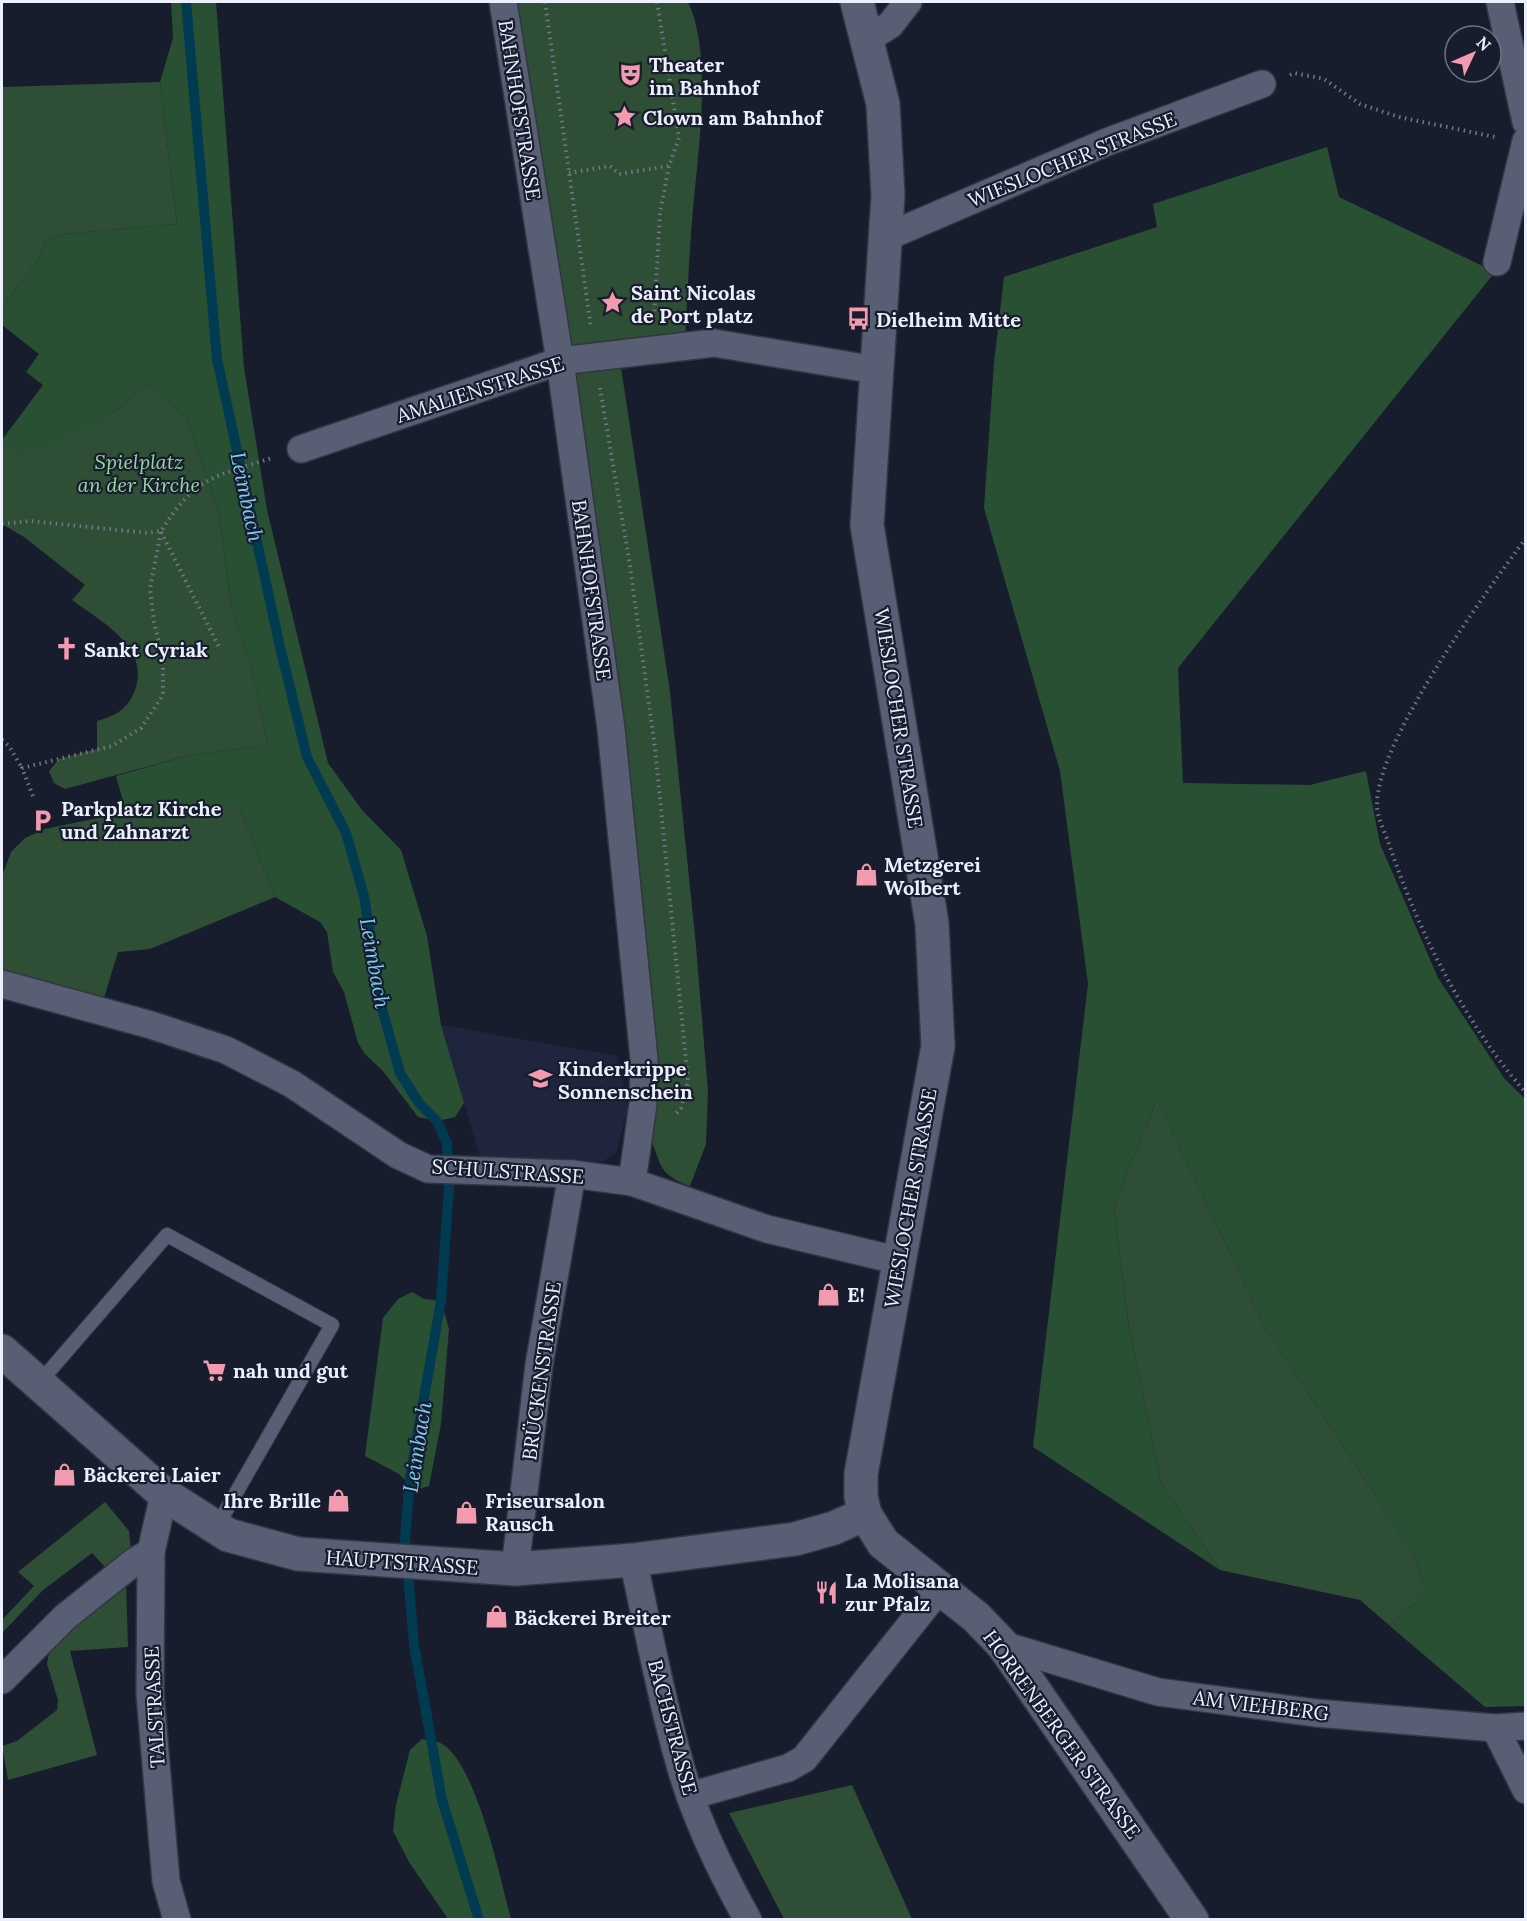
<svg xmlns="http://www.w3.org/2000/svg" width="1527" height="1921" font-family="Lora,serif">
<rect width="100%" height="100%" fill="#181d2e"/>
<!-- built -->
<path fill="#1f253c" d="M441,1025L617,1056L628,1108L616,1153L595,1166L480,1157Z"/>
<!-- green -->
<g fill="#2f4e36">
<path d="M503,2H688C713,55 698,152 693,209C689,255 687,300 685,346L619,354L670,692L696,946L708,1092L706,1144L690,1186C662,1176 661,1168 652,1141Z"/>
<path d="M160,82L177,224L63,234L45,242L38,260L2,308V87Z"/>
<path d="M147,385L186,416L219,513L232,611L251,668L268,745L190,755L65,789L54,783L49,771L59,759L97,749V721C113,717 126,710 133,695C154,649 103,623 72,600L85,585L24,537L2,524V440L20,454L96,426Z"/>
<path d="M197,805H239L275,897L150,949L118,952L100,1011L2,984V876L11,852L25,838L45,829L126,812Z"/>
<path d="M1157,1099L1266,1329L1413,1553L1426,1593L1390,1626L1360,1600L1220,1570L1161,1482L1129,1328L1114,1206Z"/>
<path d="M105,1502L129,1531L131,1551L105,1567L92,1553L43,1590L2,1633V1620L34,1586L18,1572Z"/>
<path d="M126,1583L128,1647L70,1651L97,1755L8,1780L2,1746L17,1741L57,1710L58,1700L47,1664L50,1647Z"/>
<path d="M852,1785L912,1919H784L729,1813Z"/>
</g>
<!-- forest -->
<g fill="#2a5033">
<path d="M171,2H216L244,368L267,510L328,763L362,810L401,850L427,936L441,1025L464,1103L455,1117L437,1121L418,1117L383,1071L365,1054L358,1043L344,992L333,972L327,932L320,922L275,897L239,805H197L126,812L116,776L190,755L268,745L251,668L232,611L219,513L186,416L147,385L96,426L54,445L20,454L2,440L43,385L26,372L39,354L2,325V308L38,260L45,242L63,234L177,224L160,82L173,38Z"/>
<path d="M1327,147L1339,197L1495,272L1178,668L1183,783L1310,785L1366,771L1380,844L1438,978L1504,1078L1525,1099V1706L1485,1707L1390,1626L1426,1593L1413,1553L1266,1329L1157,1099L1114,1206L1129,1328L1161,1482L1220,1570L1033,1447L1088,984L1060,771L984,508L994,363L1004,277L1157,227L1153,204Z"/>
<path d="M412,1292L424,1299L441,1301L449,1329L441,1424L429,1486L415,1490L399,1474L365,1456L383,1318L398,1299Z"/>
<path d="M422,1739C428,1740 439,1741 444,1745C478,1770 500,1878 511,1919H448L409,1862L393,1831L396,1805L410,1750Z"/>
</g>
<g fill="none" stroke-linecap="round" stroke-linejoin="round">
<!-- stream -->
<path stroke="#003b51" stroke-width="10" d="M186,2L217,359L280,647L307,757L346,833L364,896L382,1009L400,1073L419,1103L437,1121L447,1143L449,1187L441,1301L410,1477L405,1538L414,1645L442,1800L479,1920"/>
<defs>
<path id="service" d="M39,1383L167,1235L332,1325L216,1528"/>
<g id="minor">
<path d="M503,2L560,361L611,728L644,1059L643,1104L632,1182"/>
<path d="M1500,2L1526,122"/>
<path d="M869,38L890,25L908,2"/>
<path d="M884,238L1107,142L1262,84"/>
<path d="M1497,262L1526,141"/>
<path d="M301,449L560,361L714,343L876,370"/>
<path d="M2,984L151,1025L226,1050L292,1084L398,1155L428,1169L572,1174L632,1182L767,1229L900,1261"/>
<path d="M164,1494L151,1552L150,1694L166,1881L177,1920"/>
<path d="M633,1560C648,1627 660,1695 679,1761C694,1816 720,1870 748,1920"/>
<path d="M515,1569L539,1365L572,1174"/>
<path d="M1003,1645L1158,1692L1316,1713L1495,1728L1526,1726"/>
<path d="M2,1680L65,1617L134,1562L151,1552"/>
<path d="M1495,1728L1526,1790"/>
<path d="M690,1796L788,1768L804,1759L940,1588"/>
</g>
<path id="tertiary" d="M2,1351L164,1494L228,1535L298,1554L515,1569L633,1560L795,1539L834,1528L865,1514"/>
<path id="secondary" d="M857,2L883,104L888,195L867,525L932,924L938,1046L861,1474V1497L865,1514L883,1543L976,1617L1003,1645L1192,1920"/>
</defs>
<!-- service casing -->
<use href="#service" stroke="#323643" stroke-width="16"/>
<!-- minor casing -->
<use href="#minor" stroke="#323643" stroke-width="30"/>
<!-- tertiary casing -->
<use href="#tertiary" stroke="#323643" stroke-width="36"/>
<!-- secondary casing -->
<use href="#secondary" stroke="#323643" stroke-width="36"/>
<!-- path -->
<g stroke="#737787" stroke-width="4" stroke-dasharray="1.5 4.5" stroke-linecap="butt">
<path d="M545,2L591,328"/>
<path d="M1290,75L1294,73L1324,79L1360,104L1399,117L1495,137"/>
<path d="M569,173L610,166L619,174L669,166"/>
<path d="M654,317L660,213L669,166L679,138L657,2"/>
<path d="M600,388L629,559L655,748L688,1081L681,1108L674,1116"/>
<path d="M2,524L30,521L148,533L161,531C196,476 213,477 272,458"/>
<path d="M161,532L219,647"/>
<path d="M1526,538C1486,592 1376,742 1377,805C1377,817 1385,833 1389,844C1419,933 1464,1022 1526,1093"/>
<path d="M2,740L9,746L22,768"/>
<path d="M33,796L22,768L112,746L141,728L163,695V658L154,622L150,589L161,531"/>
</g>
<!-- service -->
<use href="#service" stroke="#585e73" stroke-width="14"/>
<!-- minor -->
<use href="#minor" stroke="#585e73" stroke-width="27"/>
<!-- tertiary -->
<use href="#tertiary" stroke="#585e73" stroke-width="33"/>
<!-- secondary -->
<use href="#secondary" stroke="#585e73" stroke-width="33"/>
</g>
<!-- icons -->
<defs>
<symbol id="theatre-bare" viewBox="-9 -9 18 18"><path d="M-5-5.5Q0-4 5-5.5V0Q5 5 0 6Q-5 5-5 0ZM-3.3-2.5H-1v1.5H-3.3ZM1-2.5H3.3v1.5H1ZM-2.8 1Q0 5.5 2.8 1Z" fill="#f29aaf" stroke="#181d2e" stroke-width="2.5" paint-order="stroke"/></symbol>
<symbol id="sight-bare" viewBox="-9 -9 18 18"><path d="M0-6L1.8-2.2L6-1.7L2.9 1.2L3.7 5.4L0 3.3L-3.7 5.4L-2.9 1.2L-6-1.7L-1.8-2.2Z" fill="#f29aaf" stroke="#181d2e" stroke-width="2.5" paint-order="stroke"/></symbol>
<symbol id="bus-bare" viewBox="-9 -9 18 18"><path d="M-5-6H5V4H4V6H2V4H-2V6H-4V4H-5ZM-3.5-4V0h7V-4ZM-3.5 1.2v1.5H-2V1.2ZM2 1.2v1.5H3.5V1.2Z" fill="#f29aaf" stroke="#181d2e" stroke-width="2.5" paint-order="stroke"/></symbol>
<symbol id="church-bare" viewBox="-9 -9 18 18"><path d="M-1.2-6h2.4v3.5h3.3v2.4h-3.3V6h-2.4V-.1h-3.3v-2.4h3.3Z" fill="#f29aaf" stroke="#181d2e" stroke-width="2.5" paint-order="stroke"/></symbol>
<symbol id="parking-bare" viewBox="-9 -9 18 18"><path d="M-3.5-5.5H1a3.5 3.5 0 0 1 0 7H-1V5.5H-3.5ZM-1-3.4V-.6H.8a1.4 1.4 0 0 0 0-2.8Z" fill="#f29aaf" stroke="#181d2e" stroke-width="2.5" paint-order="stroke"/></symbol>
<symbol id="shop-bare" viewBox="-9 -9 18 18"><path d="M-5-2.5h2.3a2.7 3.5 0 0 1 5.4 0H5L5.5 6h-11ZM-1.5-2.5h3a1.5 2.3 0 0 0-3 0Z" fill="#f29aaf" stroke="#181d2e" stroke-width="2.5" paint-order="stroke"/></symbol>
<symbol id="school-bare" viewBox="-9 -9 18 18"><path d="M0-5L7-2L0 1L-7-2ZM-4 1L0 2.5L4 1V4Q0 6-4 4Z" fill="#f29aaf" stroke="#181d2e" stroke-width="2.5" paint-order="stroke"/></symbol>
<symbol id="supermarket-bare" viewBox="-9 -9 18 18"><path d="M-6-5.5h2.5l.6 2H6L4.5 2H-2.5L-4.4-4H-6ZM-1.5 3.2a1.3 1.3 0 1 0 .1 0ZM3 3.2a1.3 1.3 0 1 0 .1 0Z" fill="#f29aaf" stroke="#181d2e" stroke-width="2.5" paint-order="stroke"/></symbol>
<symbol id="restaurant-bare" viewBox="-9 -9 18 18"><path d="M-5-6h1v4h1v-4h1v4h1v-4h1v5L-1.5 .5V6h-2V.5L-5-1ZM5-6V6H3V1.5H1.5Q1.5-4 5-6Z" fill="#f29aaf" stroke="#181d2e" stroke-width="2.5" paint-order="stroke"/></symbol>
</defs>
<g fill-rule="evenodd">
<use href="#theatre-bare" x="614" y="58" width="33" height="33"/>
<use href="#sight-bare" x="608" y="100" width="33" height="33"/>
<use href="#sight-bare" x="596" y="286" width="33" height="33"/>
<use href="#bus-bare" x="842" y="302" width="33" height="33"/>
<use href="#church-bare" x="50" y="632" width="33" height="33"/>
<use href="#parking-bare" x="26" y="804" width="33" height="33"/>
<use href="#shop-bare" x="850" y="858" width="33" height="33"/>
<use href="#school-bare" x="524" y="1062" width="33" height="33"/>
<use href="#shop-bare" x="812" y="1278" width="33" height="33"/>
<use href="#supermarket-bare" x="198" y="1354" width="33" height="33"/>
<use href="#shop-bare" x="48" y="1458" width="33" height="33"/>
<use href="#shop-bare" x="322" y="1484" width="33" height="33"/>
<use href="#shop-bare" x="450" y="1496" width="33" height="33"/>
<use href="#restaurant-bare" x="810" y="1576" width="33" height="33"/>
<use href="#shop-bare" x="480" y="1600" width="33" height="33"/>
</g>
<g text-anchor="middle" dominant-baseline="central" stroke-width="4.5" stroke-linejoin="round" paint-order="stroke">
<!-- poi labels -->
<g font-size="20" font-weight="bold" fill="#ecf0fd" stroke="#181d2e" text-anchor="start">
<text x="649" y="64">Theater<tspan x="649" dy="23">im Bahnhof</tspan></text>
<text x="643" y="117">Clown am Bahnhof</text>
<text x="631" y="292">Saint Nicolas<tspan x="631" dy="23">de Port platz</tspan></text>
<text x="876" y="319">Dielheim Mitte</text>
<text x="84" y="649">Sankt Cyriak</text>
<text x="61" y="808">Parkplatz Kirche<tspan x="61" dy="23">und Zahnarzt</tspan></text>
<text x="884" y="864">Metzgerei<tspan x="884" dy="23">Wolbert</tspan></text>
<text x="558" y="1068">Kinderkrippe<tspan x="558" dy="23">Sonnenschein</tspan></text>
<text x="847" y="1294">E!</text>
<text x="233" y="1370">nah und gut</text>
<text x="83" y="1474">Bäckerei Laier</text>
<text x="321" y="1500" text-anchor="end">Ihre Brille</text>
<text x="485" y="1500">Friseursalon<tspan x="485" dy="23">Rausch</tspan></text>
<text x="845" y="1580">La Molisana<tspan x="845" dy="23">zur Pfalz</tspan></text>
<text x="514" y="1617">Bäckerei Breiter</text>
</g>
<!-- street labels -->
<g font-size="20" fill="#ecf0fd" stroke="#181d2e">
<text transform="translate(520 110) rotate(81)">BAHNHOFSTRASSE</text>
<text transform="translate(1072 159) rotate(-22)">WIESLOCHER STRASSE</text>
<text transform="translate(480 389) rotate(-18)">AMALIENSTRASSE</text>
<text transform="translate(592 590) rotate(82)">BAHNHOFSTRASSE</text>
<text transform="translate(899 718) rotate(81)">WIESLOCHER STRASSE</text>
<text transform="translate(508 1171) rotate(4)">SCHULSTRASSE</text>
<text transform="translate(910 1198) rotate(-80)">WIESLOCHER STRASSE</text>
<text transform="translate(541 1371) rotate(-82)">BRÜCKENSTRASSE</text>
<text transform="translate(402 1562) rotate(4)">HAUPTSTRASSE</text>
<text transform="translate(1261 1705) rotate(7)">AM VIEHBERG</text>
<text transform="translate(154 1707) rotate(-93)">TALSTRASSE</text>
<text transform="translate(673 1727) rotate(75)">BACHSTRASSE</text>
<text transform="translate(1062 1734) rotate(54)">HORRENBERGER STRASSE</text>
</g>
<!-- park labels -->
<g font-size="20" font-style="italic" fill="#96d6a3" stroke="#181d2e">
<text x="139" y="461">Spielplatz<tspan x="139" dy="23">an der Kirche</tspan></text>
</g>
<!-- water labels -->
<g font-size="21" font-style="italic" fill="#7cccf4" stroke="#181d2e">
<text transform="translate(247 497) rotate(78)">Leimbach</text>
<text transform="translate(375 963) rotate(80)">Leimbach</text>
<text transform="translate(417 1447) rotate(-81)">Leimbach</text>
</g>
</g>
<!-- border -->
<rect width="1527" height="1921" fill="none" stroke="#ecf0fd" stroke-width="6"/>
<!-- north arrow -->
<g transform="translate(1473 54) rotate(46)"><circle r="28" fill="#181d2e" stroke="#6d7181" stroke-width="1.5"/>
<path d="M0-4.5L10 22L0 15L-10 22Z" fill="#f29aaf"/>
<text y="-9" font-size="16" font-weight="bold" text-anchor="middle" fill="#ecf0fd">N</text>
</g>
</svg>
